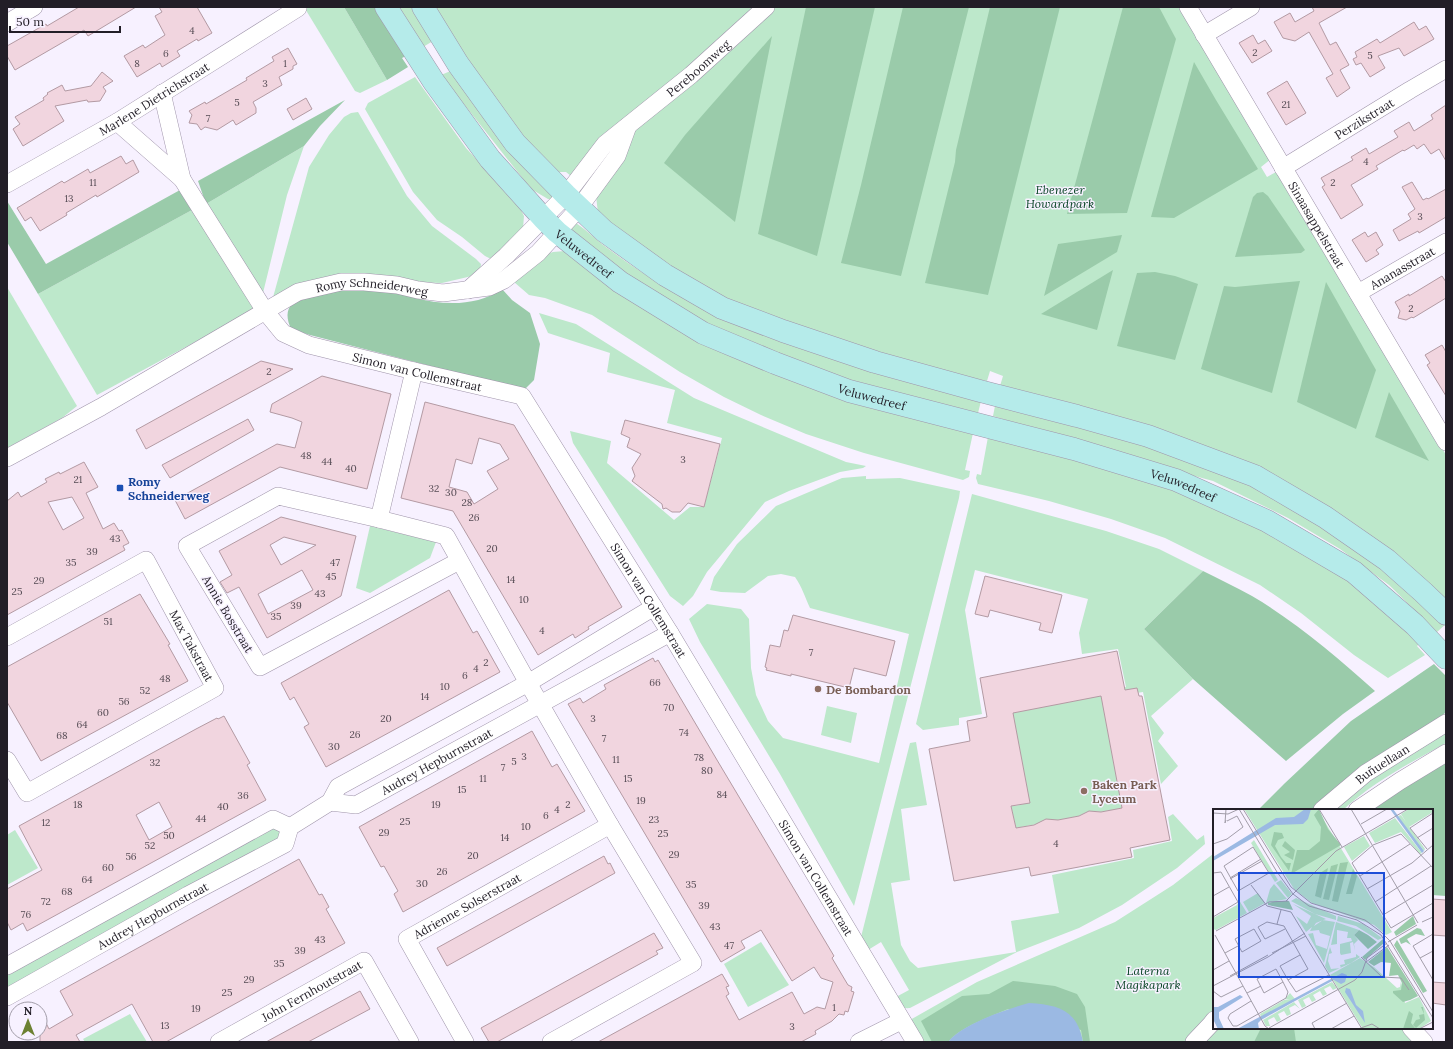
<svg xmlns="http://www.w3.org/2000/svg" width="1453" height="1049" font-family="Lora,serif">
<rect width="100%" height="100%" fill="#f7f1ff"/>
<!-- green -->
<g fill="#bde8cb">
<path d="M304,7H344L387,80L360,93L355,91Z"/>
<path d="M392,7H412L433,41L423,47Z"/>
<path d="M430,7H1181L1271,159L1261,167L1267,177L1278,171L1446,455V605L1345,521L1000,386L1003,376L990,371L987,381L982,380L981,384L885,357L728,300L655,257L598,213L596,196L578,197L579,192L583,186L566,172H559L543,163Z"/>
<path d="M453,70L553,195L551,199H548L531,189L441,75Z"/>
<path d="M415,77L466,148L519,206L524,216L523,228L491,259L485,256L462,237L437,220L413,192L365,109L368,103Z"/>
<path d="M358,112L407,196L432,226L476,259L481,264L480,271L472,276L442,283L415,282L272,301L309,167L329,135L344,117L351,113Z"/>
<path d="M304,146L287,195L262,297L206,204Z"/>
<path d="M192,210L256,309L97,395L38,294Z"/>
<path d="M576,223C588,231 598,242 610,250C644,275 679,297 717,316L981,401L978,413L846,381L749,346L652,295L570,230Z"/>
<path d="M565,251L618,288L973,433L965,470L970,471L969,477L963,480L864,453L806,434L761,415L724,397L680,372L592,315L545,298L529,295L514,282L544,255L553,252Z"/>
<path d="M7,287L77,406L62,418L7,448Z"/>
<path d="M539,313L576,324L694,398L846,462L866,466L863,468L840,472L789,491L765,502L707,572L693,596L683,606L670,596L573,443L570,431L611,441L607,463L674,520L690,507H704L722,438L667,423L675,390L607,372L610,353L548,333Z"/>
<path d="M995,406L1144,442L1263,490L1360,548L1446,624L1437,632L1389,585L1340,549L1288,518L1213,481L1005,424L1006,420L993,416Z"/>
<path d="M988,437L1124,469L1236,514L1325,563L1360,589L1421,642L1417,646L1425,655L1388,678L1354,655L1301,613L1260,585L1165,538L1111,519L1049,501L978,484L976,478L977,474L981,475Z"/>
<path d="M866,476V479L900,478L960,491L959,498L854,906L780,774L700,642L689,619L707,604L741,609L749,619L751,668L756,695L768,721L783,738L879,763L909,634L810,608C805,597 802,587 795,577L781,574L768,576L745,593L721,592L710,590L714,577L737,544L776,506L842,478Z"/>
<path d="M972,494L1106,531L1159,549L1203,571L1144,629L1193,679L1151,716L1164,733L1158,741L1178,766L1161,784L1143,692L1118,696L1103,703L1122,808L1101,812L1089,811L1079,816L1016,828L1011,806L1020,805L1007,711L1126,687L1118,649L1082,654L1079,633L1088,599L975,570L965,610L982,714L959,718V725L923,730L916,724Z"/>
<path d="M370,526L436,542L430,558L370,593L356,588Z"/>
<path d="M827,706L857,713L851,743L821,735Z"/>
<path d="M1446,727V743C1410,763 1373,782 1343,810H1330L1342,798Z"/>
<path d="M916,742L927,805L901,809L910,880L891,883L901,945L910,961L918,968L1016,952L1011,921L1059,913L1052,875L1134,858L1133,850L1172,841L1168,817L1173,814L1197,840L1204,835L1205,844L1177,868L1122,905L1079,928L1017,952L910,1008C901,1009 900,1004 896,997L909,990L881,942L868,950L861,937L910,743Z"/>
<path d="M273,824L284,835L7,990V971Z"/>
<path d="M15,830L38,868L7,885V835Z"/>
<path d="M1213,854L1214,855V1028H1420L1433,1042H924L910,1020L977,982L1115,922L1173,885Z"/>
<path d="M761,942L789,985L748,1007L724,964Z"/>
<path d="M130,1014L147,1042H85L83,1039Z"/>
</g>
<!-- forest -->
<g fill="#9acbaa">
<path d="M344,7H376L406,56L402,58L408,67L387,80Z"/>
<path d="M806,7H875L817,256L758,234Z"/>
<path d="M903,7H969L901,276L841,263L861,185Z"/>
<path d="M990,7H1060L988,295L925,283L955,162L956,150Z"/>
<path d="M1123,7H1159L1176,39L1127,213L1067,214Z"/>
<path d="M772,36L735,222L664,163L685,135Z"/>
<path d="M1194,62L1216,100L1258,169L1174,218L1151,217Z"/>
<path d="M345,100L320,126L304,146L206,204L198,181Z"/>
<path d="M180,190L192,210L38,294L7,242V201L46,264Z"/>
<path d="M1263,192L1268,196L1305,250L1301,253L1235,257L1253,197L1257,193Z"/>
<path d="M1122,235L1117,252L1044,296L1058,244Z"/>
<path d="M1113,270L1097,330L1041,314Z"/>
<path d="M1155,272L1175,276L1198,284L1175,360L1117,346L1137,273Z"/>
<path d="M1300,281L1272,393L1201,369L1224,286L1235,287Z"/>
<path d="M1326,282L1376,370L1356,429L1297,402Z"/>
<path d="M342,289C356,289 378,287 391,290C399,292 407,295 415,298C443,305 476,307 502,289L512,300L530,313L540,344L534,380L524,390L310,335L291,329C287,320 285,310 293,303L322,293Z"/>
<path d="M1389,392L1429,461L1375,437Z"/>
<path d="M1203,571C1219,579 1236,587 1252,596C1296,622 1337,657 1375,691L1343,714L1286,761L1193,679L1144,629Z"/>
<path d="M1434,664L1446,676V712L1438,720C1395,747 1348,772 1314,810H1258L1284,784L1351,721Z"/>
<path d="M1446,759V896L1432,895V810H1367Z"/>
<path d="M1013,981L1055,986L1077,994L1085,1007L1090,1042H1083L1081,1030L1008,1009C990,1017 960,1027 948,1042H932L921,1021L962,996L989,994Z"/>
<path d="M1261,1028H1294L1296,1042H1254Z"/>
</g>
<!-- water -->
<path fill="#9bb9e3" d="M1029,1003C1059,1005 1077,1010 1083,1042H948C962,1024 1007,1009 1029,1003Z"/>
<!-- building -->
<g fill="#f1d5df" stroke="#b39aa3" fill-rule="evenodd">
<path d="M79,7H136L88,36L84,30L15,70L7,56V46L46,24L47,26Z"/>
<path d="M159,7H197L212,33L198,41L197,39L177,51L180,56L162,67L160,63L137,77L124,56L143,45L145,48L165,35L155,16L162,12Z"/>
<path d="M1312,7H1347L1319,23L1330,45L1336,42L1349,65L1340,70L1350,88L1337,97L1326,78L1333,74L1309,32L1295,41L1283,38L1274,22L1290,13L1295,22L1314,11Z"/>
<path d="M1414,22L1419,30L1426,26L1434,39L1404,56L1399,48L1378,56L1385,68L1370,77L1361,63L1356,65L1353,59L1357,57L1355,52L1377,39L1380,43Z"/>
<path d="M1253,35L1258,44L1265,40L1272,51L1252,63L1239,43Z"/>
<path d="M288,48L297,64L293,66V69L279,77L282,85L253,102L256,108V113L236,125L233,120L217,130L205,127L201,130L197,124L189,123L192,115L189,111L205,102L206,104L247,80L246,78L274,61L272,57Z"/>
<path d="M102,72L113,81L103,87L106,91L100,101L88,102L87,100L55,106L64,121L23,146L13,129L20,124L15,117L44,100L43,98L48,94L47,93L62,85L65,91L91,86Z"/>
<path d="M1287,81L1306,113L1286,125L1267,93Z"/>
<path d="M306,98L312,109L293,120L287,109Z"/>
<path d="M1446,105V161L1439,149L1431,154L1424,144L1417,149L1414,145L1404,151L1403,150L1376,166L1378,169L1351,185L1363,205L1341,219L1322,187L1325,185L1321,178L1353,160L1351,157L1366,148L1369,154L1398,137L1394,131L1409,122L1414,131L1433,119L1431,115Z"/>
<path d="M121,156L126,164L133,160L139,172L97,197L96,195L66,213L67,215L40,231L31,217L25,221L17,208L62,181L64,183L88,169L90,173Z"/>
<path d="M1412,182L1423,200L1427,198L1428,199L1446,189V217L1419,233L1418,231L1399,241L1393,230L1411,219L1408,214L1415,209L1402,187Z"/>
<path d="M1365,232L1368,237L1376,232L1383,245L1376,250L1379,254L1366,262L1352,240Z"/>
<path d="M1442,276L1446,282V298L1413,318L1412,317L1406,320L1398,318L1400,311L1395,302L1409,294V296Z"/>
<path d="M1442,345L1446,352V396L1427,365L1430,363L1425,355Z"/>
<path d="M261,361L293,369L146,449L136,430Z"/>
<path d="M322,376L391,394L367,489L280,467L185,519L175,500L277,444L295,448L302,422L292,418L270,412L272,404Z"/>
<path d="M425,402L514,425L622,607L588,627L589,629L575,638L573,634L538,655L453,511L401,498ZM479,438L500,444L509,459L487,471L498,489L474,504L467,492L449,487L456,459L472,464Z"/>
<path d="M248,419L254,430L170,478L162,465Z"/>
<path d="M625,420L720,444L704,507L688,503L680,512H672L666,508L663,509L662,504L632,481L635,476L632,468L641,454L627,447L630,438L621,434Z"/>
<path d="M84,462L98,487L86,493L103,529L114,523L119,531L122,530L129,543L123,546L125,550L7,615V501L18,492L21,497L47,482L45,479L59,472L60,474ZM72,497L84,518L63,530L48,502Z"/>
<path d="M281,517L356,536L341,596L267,638L239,587L227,593L220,582L232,575L219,551ZM284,537L299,541L316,545L281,565L270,545ZM302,570L313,590L268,614L258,594Z"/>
<path d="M985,576L1062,595L1052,633L1039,630L1041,623L990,610L988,617L975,614Z"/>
<path d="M449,590L473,633L477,631L500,672L326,767L304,727L309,724L294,697L290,700L281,683Z"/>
<path d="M140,594L170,644L168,645L188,681L41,761L7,702V667Z"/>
<path d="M793,615L895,641L886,676L854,668L849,688L791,674V676L766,670L767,668L765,667L770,645L780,647L784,630L788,631Z"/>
<path d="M1117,651L1125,690L1137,688L1139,696H1142L1170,840L1130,848L1132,857L1031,876L1029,867L954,881L929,749L970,741L967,721L987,717L980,678ZM1101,696L1122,808L1101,812L1089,811L1079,816L1058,820L1046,819L1034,825L1016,828L1011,806L1030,803L1013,713Z"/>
<path d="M653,658L655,662L658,660L717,760L834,956L832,958L845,980L848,985L852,987L851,991L854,992L848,1012L845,1011L844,1015L839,1014L832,1021L815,1031L816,1034L801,1042H598L722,974L729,986L726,987L729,994L726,996L739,1020L792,992L804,1014L817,1007L825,1009L833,982L821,978L814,967L792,981L761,930L741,941L745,948L721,962L568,704L580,698L583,703L606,689L604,685Z"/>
<path d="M224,716L250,763L247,765L266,800L27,931L23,923L11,930L7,922V889L42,870L19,826L196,729L217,718L218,719ZM159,802L172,827L149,840L136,815Z"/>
<path d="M532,731L552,767L557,764L585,811L403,912L394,894L398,891L384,866L381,867L359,827Z"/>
<path d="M604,856L608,864L610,863L615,873L447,966L437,948Z"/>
<path d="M299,859L319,895L322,894L329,907L326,909L345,943L166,1042H153L132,1004L76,1035L80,1042H40V1011L49,1029L73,1015L60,991Z"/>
<path d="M1432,899L1446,900V936L1432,935Z"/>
<path d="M654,933L663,948L656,951L658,954L497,1042H489L481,1028Z"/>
<path d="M1432,982L1446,983V1005L1432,1003Z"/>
<path d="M360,991L370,1009L308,1042H266Z"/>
</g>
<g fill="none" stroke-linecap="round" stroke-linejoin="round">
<defs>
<g id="street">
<path id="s1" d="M1188,7L1446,442"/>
<path d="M7,23L34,7"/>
<path d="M1204,35L1251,7"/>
<path d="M162,93L182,179"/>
<path id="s2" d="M117,122L182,179L265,311L283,333L309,345L414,371L522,396L670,633L915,1042"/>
<path id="s3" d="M1283,168L1410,90L1446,69"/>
<path id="s4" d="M7,184L117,122L298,8L297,7"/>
<path id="s5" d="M468,290L506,256L566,195L605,144L691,75L766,7"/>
<path id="s6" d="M1358,293L1446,242"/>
<path id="s7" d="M7,458L101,407L298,292L341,282H364L397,285L418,290L443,293L489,287L504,280L538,253L579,208L617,156L628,126"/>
<path d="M379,519L414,371"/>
<path d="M459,561L260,667L187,546L278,496L379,519L446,536L528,683L610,825L693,963L551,1042"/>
<path id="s8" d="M7,637L146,560L215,688L27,793L7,760"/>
<path id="s9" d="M330,802L356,805L670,633"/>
<path id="s10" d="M1322,810L1366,773L1446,723"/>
<path d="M1357,810L1400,781L1446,753"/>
<path d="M7,966L273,819L290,827"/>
<path id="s11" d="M7,997L188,895L285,844L290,827L330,802L338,787L528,683L654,607"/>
<path d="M1411,1028L1424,1042"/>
<path id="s12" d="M219,1042L364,961L410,1042"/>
<path id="s13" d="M465,1042L407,939L610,825"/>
<path d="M859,1042L901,1021"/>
<path d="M1194,1042L1211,1024L1214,1020"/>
</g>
<g id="secondary">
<path id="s14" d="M386,7L434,82L490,159L543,218L557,232L620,282L703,333L775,363L849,391L1074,449L1176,480L1267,521L1354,572L1415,625L1446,658"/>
<path d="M423,7L458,64L515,143L566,195L604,231L665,275L722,308L783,331L875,362L980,391L1077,416L1148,436L1255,476L1325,517L1387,560L1423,592L1446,614"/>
</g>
</defs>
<!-- street casing -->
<use href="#street" stroke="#9f94aa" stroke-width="18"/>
<!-- secondary casing -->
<use href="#secondary" stroke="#9f94aa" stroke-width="23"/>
<!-- street -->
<use href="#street" stroke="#fff" stroke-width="17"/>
<!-- secondary -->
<use href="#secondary" stroke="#b5ebea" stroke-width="22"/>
</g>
<!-- markers -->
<rect fill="#1a4fb4" stroke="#f7f1ff" stroke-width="1.5" x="116" y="484" width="8" height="8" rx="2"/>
<g fill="#8d6e63" stroke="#f7f1ff" stroke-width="1.5">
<circle cx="818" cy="689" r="4"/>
<circle cx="1084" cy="791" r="4"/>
</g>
<g text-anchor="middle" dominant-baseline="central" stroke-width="3" stroke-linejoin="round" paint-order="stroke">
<!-- number labels -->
<g font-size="10" fill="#564c55">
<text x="192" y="30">4</text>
<text x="1255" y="52">2</text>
<text x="166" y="53">6</text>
<text x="1370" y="55">5</text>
<text x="137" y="63">8</text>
<text x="285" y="63">1</text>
<text x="265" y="83">3</text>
<text x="237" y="102">5</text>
<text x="1286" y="104">21</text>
<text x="208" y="118">7</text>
<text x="1366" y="161">4</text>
<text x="93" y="182">11</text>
<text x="1333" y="182">2</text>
<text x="69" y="198">13</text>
<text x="1420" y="216">3</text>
<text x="1411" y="308">2</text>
<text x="269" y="371">2</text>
<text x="306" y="455">48</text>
<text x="683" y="459">3</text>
<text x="327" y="461">44</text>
<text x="351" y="468">40</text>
<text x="78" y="479">21</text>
<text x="434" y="488">32</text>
<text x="451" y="492">30</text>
<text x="467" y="502">28</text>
<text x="474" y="517">26</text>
<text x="115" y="538">43</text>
<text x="492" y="548">20</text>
<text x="92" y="551">39</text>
<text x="71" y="562">35</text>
<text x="335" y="562">47</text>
<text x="331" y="576">45</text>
<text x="511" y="579">14</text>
<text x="39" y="580">29</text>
<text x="17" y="591">25</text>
<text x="320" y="593">43</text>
<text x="524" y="599">10</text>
<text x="296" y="605">39</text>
<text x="276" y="616">35</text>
<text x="108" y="621">51</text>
<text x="542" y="630">4</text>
<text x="811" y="652">7</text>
<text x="486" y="662">2</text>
<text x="476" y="668">4</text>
<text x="465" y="675">6</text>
<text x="165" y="678">48</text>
<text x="655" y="682">66</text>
<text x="445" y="686">10</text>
<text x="145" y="690">52</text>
<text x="425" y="696">14</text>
<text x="124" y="701">56</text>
<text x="669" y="707">70</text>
<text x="103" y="712">60</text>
<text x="386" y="718">20</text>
<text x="593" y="718">3</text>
<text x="82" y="724">64</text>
<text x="684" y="732">74</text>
<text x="355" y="734">26</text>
<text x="62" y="735">68</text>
<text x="604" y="738">7</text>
<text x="334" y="746">30</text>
<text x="524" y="756">3</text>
<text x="699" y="757">78</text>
<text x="616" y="759">11</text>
<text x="514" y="761">5</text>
<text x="155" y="762">32</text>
<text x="503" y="767">7</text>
<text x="707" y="770">80</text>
<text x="483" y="778">11</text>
<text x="628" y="778">15</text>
<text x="462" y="789">15</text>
<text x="722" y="794">84</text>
<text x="243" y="795">36</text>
<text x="641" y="800">19</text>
<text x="78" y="804">18</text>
<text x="436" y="804">19</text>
<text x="568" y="804">2</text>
<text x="223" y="806">40</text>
<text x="557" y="809">4</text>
<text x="546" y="815">6</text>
<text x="201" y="818">44</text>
<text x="654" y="819">23</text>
<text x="405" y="821">25</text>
<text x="46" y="822">12</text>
<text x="526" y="826">10</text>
<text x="384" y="832">29</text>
<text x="663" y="833">25</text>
<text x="169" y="835">50</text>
<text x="505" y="837">14</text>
<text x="1056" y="843">4</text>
<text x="150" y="845">52</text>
<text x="674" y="854">29</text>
<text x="473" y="855">20</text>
<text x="131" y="856">56</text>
<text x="108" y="867">60</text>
<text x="442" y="871">26</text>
<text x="87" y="879">64</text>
<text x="422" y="883">30</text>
<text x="691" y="884">35</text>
<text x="67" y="891">68</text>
<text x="46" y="901">72</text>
<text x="704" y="905">39</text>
<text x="26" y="914">76</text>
<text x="715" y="926">43</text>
<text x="320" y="939">43</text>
<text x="729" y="945">47</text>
<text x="300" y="950">39</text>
<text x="279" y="963">35</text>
<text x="249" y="979">29</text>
<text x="227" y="992">25</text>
<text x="834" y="1007">1</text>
<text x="196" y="1008">19</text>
<text x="165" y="1025">13</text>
<text x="792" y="1026">3</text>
</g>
<!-- street labels -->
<g font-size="12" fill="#221e27" stroke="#f7f1ff">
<text stroke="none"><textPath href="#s5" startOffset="321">Pereboomweg</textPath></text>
<text stroke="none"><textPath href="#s4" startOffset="170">Marlene Dietrichstraat</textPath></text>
<text stroke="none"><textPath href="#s3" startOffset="95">Perzikstraat</textPath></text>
<text stroke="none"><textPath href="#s1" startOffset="253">Sinaasappelstraat</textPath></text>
<text stroke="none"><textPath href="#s14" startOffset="318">Veluwedreef</textPath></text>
<text stroke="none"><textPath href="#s6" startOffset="51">Ananasstraat</textPath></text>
<text stroke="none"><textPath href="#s7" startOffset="410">Romy Schneiderweg</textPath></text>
<text stroke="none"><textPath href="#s2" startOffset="411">Simon van Collemstraat</textPath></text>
<text stroke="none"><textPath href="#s14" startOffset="642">Veluwedreef</textPath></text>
<text stroke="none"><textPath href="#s14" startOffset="966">Veluwedreef</textPath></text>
<text stroke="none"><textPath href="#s2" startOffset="759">Simon van Collemstraat</textPath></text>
<text transform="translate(228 614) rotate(59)">Annie Bosstraat</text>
<text stroke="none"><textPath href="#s8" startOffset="256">Max Takstraat</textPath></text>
<text stroke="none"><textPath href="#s9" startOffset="118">Audrey Hepburnstraat</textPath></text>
<text stroke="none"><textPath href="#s10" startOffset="76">Buñuellaan</textPath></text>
<text stroke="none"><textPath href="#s2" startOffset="1083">Simon van Collemstraat</textPath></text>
<text stroke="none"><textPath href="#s13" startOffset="187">Adrienne Solserstraat</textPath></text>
<text stroke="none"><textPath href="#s11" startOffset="167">Audrey Hepburnstraat</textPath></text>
<text stroke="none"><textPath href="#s12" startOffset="106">John Fernhoutstraat</textPath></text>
</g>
<!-- park labels -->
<g font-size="12" font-style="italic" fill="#094526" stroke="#f7f1ff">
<text x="1060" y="189">Ebenezer<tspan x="1060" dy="14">Howardpark</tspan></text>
<text x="1148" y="970">Laterna<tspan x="1148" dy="14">Magikapark</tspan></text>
</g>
<!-- transit labels -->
<g font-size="12" font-weight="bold" fill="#164399" stroke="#f7f1ff" text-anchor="start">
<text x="128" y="481">Romy<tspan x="128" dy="14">Schneiderweg</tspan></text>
</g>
<!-- education labels -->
<g font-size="12" font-weight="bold" fill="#785e54" stroke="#f7f1ff" text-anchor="start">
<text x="826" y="689">De Bombardon</text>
<text x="1092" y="784">Baken Park<tspan x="1092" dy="14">Lyceum</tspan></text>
</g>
</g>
<!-- overview -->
<g transform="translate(1213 809)">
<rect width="220" height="220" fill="#f7f1ff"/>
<path d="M31,0H104L179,123L173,126L161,116L99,94L81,80ZM196,0H220V3L196,18L188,5ZM188,6L212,40L211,42L187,11L185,7ZM182,9L209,44L207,45L188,23L162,34L156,24ZM151,27L157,37L139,52L131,38ZM41,31L65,71L62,73L38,34ZM68,71L79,85L75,89L63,74ZM61,75L74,90L53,94L57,80ZM45,84L52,94L36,103L30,93ZM83,89L123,107V111L102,105L78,92ZM26,91L34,104L3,121L0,120V109L24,96ZM80,95L113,110L103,114L101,117L110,111L122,113L111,154L95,125L100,124L103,136L114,140L117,127L107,124L106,121L97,122L99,118L93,123L83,107L94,115L98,107ZM125,107L150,115L169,129L165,131L143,117L124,112ZM123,113L146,121L141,126L145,131L141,135L142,142L140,133L137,134L138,144L128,146L127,144V135L139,132L138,129H134L135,123L124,121V135L118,136ZM117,138L119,144L116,145L115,152L118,160L128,159L127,156L132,155L131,151L143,148V145L147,148L138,154L116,164L112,157ZM147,149L161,158L184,179L187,178L188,172L192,194L206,188L218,212L206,220H150L117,166ZM119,173L124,179L120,181L117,177L111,180L114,185L110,187L107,182L100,186L103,191L99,193L96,188L90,191L93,197L89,199L85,191ZM77,184L82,190L48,208L47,205L71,191L77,190H72ZM81,193L87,200L82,196L76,199L78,205L74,207L71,202L65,205L68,211L64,213L61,208L55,211L57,217H53L50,211Z" fill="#bde8cb"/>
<path d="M106,0L115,20L128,36L78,65L84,41H96L107,32L108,18L101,6ZM61,23L69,24L71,29L65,31L62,37L68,48L73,54H78L76,62L58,36ZM72,32L82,41L80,51L71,46L77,43L69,37ZM135,53L125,93L119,92L127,54ZM125,55L116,91L110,90L118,57ZM115,59L112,72L108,89L102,87L107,64ZM140,60L144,67L139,85H133ZM65,92H76L80,101L55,96V94ZM200,107L203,115L183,127L181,123ZM204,119L208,120L212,127L203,125L194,130L198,136L193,133L188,135L186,130ZM146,121L155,126L164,133L155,140L141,126ZM170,130L171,134L152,151L149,148ZM184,131L214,182L210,184L181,136ZM174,138L205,187L197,191L190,193L180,184V182L188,181L189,174L185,166L176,167L178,154L168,153L161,157L155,153ZM208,198H210L212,211L203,219L200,216L203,211L207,210L206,206L211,205ZM196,202L200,205L198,214L202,219L190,220Z" fill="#9acbaa"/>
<path d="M92,0H98L95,10L90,15L62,16L0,52V48L63,9L81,8ZM177,0H180L211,42L209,44ZM129,164L134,166L132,173L128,175L121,171L82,192L48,211L45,214L46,220H24ZM133,179L137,180L143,196L150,202L152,214L132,183ZM27,186L30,188L6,203V209L11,220H5L0,210V198H5Z" fill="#9bb9e3"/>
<path fill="none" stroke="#a29da9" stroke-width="1" d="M26,0L64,63L80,85L96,97L144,111L168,126L220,209M30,0L78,78L98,94L152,111L168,123L177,132L220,203M106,0L129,38M138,0L205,114M0,4L15,5L26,0M13,11L12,14L13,0M148,15L174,0M204,29L220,19M0,35L14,30L30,18L24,7L14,12M40,38L56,64L25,82L11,57ZM214,40L197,19L220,4M220,59L188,25L160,36L139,54L178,119L220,94M0,64L8,63L25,93L0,108M147,67L197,35M17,69L48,50M17,70L49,52M38,76L54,97L78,103L149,220M154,80L199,54L220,36M0,87L16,78M73,92L123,42L195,0M162,93L218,57M170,106L220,76M209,113L220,108M64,115L68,101M41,120L48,132L29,143L22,130ZM72,120L52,130L45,118L54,113L71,117L95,160L75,171L67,157L87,146M3,122L56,93L75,92M220,125L200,137L220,171M2,126L52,217L56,220M175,133L204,116M12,144L25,137M59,144L93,127M148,148L169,168L188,169L196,181M207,149L220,142M153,153L176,136M63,160L70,173L51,184L44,170ZM0,161L16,152M17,167L55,146M75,171L83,183L116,166M0,177L55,148L92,124M0,182L8,188L30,177M34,184L48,177M38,192L17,205L15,209L20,217H24L73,189L75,183L70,173M56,219L142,171L149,163L154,149L174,134M102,220L99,214L134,194M118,220L141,207M145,220L159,215L167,220M206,220L220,213"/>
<path fill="#1d4ed8" fill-opacity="0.15" stroke="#1d4ed8" stroke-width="2" d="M26,64H171V168H26Z"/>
<rect width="220" height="220" fill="none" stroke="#221e27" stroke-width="2"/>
</g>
<!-- border -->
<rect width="1453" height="1049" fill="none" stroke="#221e27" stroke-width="16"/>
<!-- north arrow -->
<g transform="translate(28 1021)"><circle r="19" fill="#f7f1ff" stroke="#a29da9"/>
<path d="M0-3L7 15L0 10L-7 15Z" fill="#6c8132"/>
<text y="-6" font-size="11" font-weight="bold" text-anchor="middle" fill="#221e27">N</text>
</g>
<!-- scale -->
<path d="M10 26v6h110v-6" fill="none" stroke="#221e27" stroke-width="2"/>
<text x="16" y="26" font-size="12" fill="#221e27" stroke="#f7f1ff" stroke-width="3" paint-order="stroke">50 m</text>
</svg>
